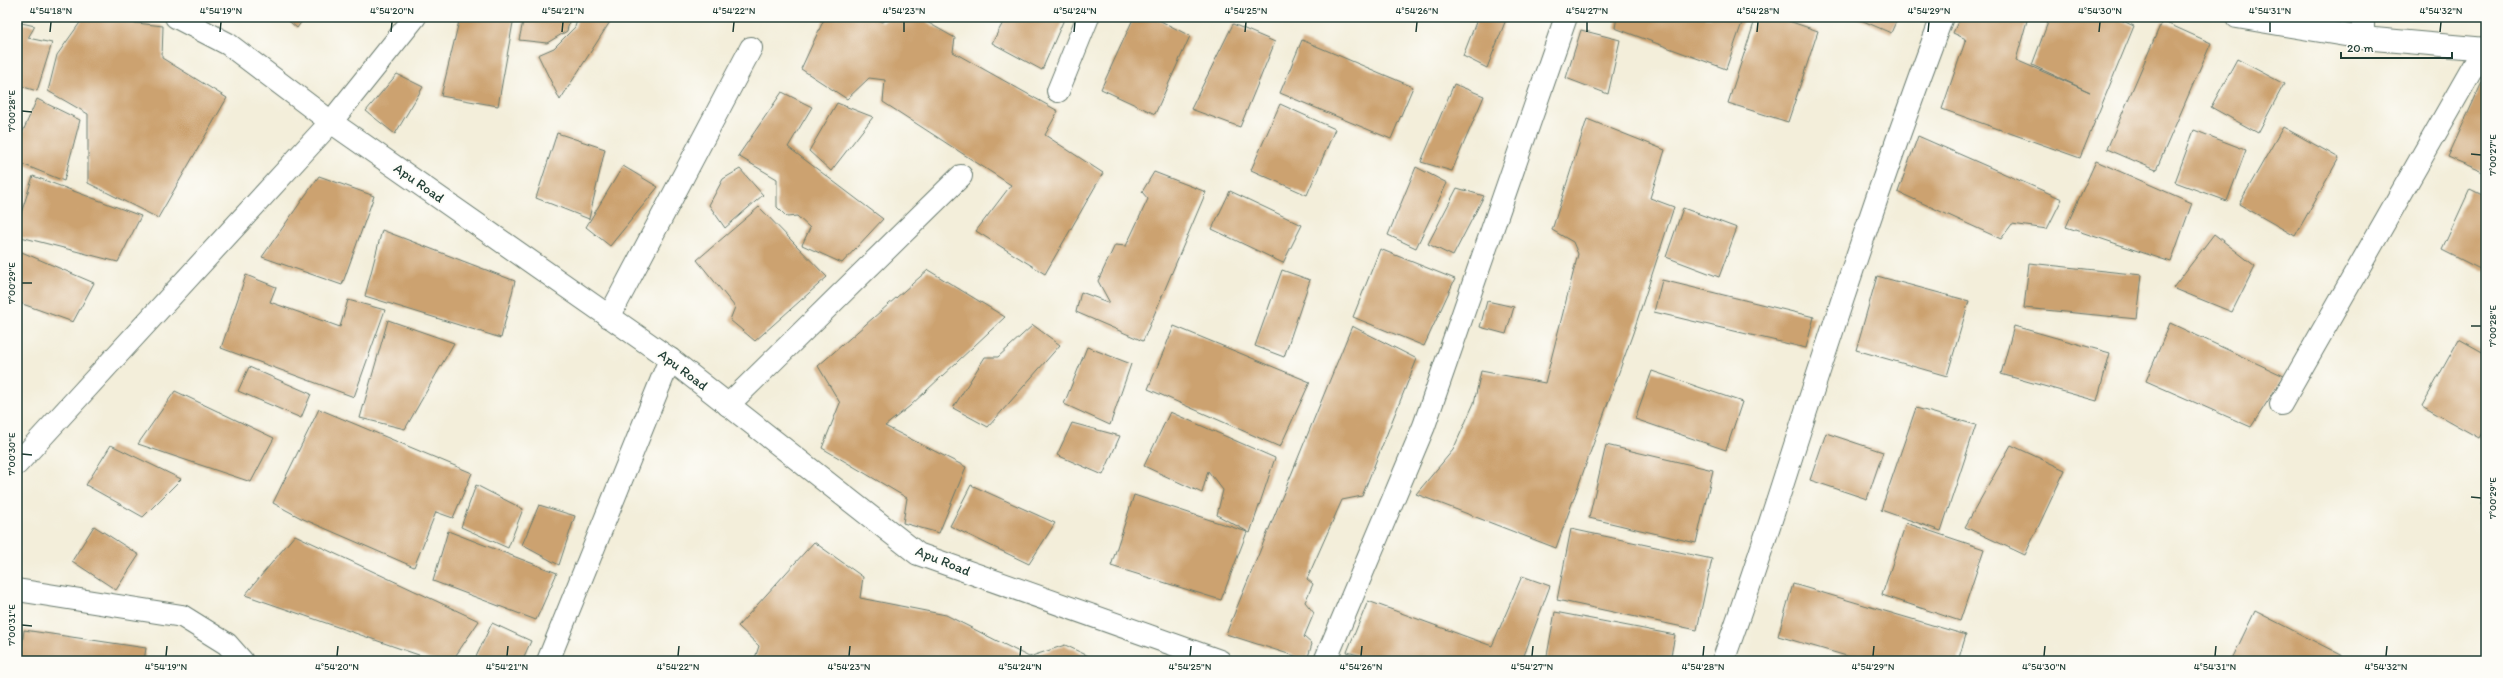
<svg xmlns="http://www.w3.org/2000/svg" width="2503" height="678" font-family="Itim,sans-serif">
<rect width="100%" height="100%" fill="#fdfcf7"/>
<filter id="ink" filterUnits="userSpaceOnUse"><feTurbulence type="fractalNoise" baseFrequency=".025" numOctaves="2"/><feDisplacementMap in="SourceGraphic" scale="8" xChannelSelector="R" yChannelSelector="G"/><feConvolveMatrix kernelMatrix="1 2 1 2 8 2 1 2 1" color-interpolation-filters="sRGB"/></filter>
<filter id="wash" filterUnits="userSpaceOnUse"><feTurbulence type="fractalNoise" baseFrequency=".012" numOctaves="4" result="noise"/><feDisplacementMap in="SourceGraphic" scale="16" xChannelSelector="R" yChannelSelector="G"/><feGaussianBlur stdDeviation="0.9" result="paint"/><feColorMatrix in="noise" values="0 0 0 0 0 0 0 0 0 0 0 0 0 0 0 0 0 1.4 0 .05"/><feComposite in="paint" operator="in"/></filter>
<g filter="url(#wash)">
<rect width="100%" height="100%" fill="#f3eeda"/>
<g id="blocks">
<!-- building -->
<g fill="#cca270">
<path d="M84,17L163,26L162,58L227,98L158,218L88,183V114L48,91L57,55Z"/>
<path d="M284,17H305L297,28Z"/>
<path d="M460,17H514L498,106L441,96Z"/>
<path d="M524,17H570L567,31L547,43L519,40Z"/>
<path d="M578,17H613L560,100L538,55L554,48L575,27Z"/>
<path d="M825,17H873L883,22L889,17H918L955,38L953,52L1058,111L1045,135L1103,173L1045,274L976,231L1011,185L883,102L885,80L869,78L847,99L801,69Z"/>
<path d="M1006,17H1065L1042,70L992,43Z"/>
<path d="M1134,17H1153L1190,36L1155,114L1101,89Z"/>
<path d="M1478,17H1507L1487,68L1463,56Z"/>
<path d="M1617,17H1744L1726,69L1615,28Z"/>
<path d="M1756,17H1777L1818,31L1788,122L1728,103Z"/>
<path d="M1854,17H1898L1891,33Z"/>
<path d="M1960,17H2028L2016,60L2090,92L2032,65L2050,17H2114L2134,26L2080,158L1942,109L1966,39L1953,33Z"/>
<path d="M2162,21L2211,43L2156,170L2107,149Z"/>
<path d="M17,22L35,26L28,38L52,43L37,91L17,85Z"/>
<path d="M1233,24L1275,42L1240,127L1191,109Z"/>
<path d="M1581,30L1620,40L1608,94L1566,78Z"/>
<path d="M1302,40L1413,87L1391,139L1280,93Z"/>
<path d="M2237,59L2284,84L2258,133L2211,107Z"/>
<path d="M397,74L423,87L395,134L366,111Z"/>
<path d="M2484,78L2486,79V173L2448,157Z"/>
<path d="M1454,84L1484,96L1452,171L1421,162Z"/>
<path d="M782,92L812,107L788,147L883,219L842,263L802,245L810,228L797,216L787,217L777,207V179L738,156Z"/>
<path d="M37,99L80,120L64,181L17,162V145Z"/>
<path d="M837,103L873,117L831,171L809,151Z"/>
<path d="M1280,104L1335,129L1307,195L1251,170Z"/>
<path d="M1587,119L1665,150L1650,198L1674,207L1633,333L1556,548L1416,494L1453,450L1474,403L1481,371L1545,383L1578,254L1573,242L1552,230Z"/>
<path d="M2283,127L2339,158L2295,236L2239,204Z"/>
<path d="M2194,130L2246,150L2227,201L2175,182Z"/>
<path d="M557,133L605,149L589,219L536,198Z"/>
<path d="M1918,136L2062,199L2047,229L2012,224L2001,239L1898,192Z"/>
<path d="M2096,161L2192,203L2171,262L2066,227Z"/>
<path d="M623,166L658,187L610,246L586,227Z"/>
<path d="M1416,167L1447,183L1416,248L1388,235Z"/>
<path d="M740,169L763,195L725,228L709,205L723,179Z"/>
<path d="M1154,172L1206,192L1143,341L1076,312L1081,292L1110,303L1098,281L1115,245L1126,246L1148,199L1142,192Z"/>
<path d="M33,176L141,216L118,262L17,236V226Z"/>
<path d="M319,176L374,196L342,285L262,257Z"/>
<path d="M1457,188L1484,196L1453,256L1428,244Z"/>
<path d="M2470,189L2486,197V272L2442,250Z"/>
<path d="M1230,191L1302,225L1283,263L1212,229Z"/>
<path d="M759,207L827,277L755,341L730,320L735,307L697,260Z"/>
<path d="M1683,208L1737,228L1719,277L1666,257Z"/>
<path d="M382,230L515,281L501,338L365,296Z"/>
<path d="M2214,234L2255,266L2232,312L2173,288Z"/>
<path d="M1380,249L1455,279L1424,346L1353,317Z"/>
<path d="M17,250L94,283L73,322L17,302Z"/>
<path d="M2029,263L2142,275L2137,319L2024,308Z"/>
<path d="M928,270L1005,317L910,406L885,426L966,467L939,533L903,523L907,498L822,448L840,403L818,366Z"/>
<path d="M1282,270L1310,280L1284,357L1255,346Z"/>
<path d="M246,275L276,287L270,302L340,327L348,300L385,310L354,397L221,348Z"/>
<path d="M1877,276L1969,301L1947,376L1856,350Z"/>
<path d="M1662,280L1814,317L1806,348L1654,312Z"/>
<path d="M1487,301L1514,307L1506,334L1480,327Z"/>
<path d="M388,320L454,343L405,429L360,418Z"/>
<path d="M2170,323L2284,376L2251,427L2146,381Z"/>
<path d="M1033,325L1060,345L988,427L953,408L985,357H998Z"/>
<path d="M1174,326L1310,382L1280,447L1148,389Z"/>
<path d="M1352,326L1417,359L1362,496L1342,500L1307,579L1313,584L1305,602L1314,613L1304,637L1312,644L1307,660L1226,634Z"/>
<path d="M2014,326L2110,353L2097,401L2001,374Z"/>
<path d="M2459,339L2486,354V426L2479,438L2422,406Z"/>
<path d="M1087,347L1131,364L1110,425L1064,404Z"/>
<path d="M249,367L311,394L301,418L238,391Z"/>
<path d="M1652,371L1742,402L1726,450L1635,419Z"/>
<path d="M175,391L274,438L251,482L138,444Z"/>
<path d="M1916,408L1976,425L1941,531L1881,510Z"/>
<path d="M319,409L472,473L453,518L436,512L414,567L301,518L273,503Z"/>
<path d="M1170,412L1275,458L1250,533L1217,515L1223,490L1208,471L1202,493L1144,466Z"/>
<path d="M1072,423L1120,436L1103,475L1057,455Z"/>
<path d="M1826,433L1883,452L1867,499L1810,480Z"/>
<path d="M111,445L181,479L143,517L86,485Z"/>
<path d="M1606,445L1713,470L1696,543L1589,518Z"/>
<path d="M2011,445L2065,470L2025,555L1965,527Z"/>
<path d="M2485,484H2486V505L2481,504Z"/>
<path d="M476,485L523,509L508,548L461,527Z"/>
<path d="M971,485L1055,523L1029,564L950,526Z"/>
<path d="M1134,495L1247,532L1221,600L1111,566Z"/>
<path d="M539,505L575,516L559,565L522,545Z"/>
<path d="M1906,523L1984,549L1960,621L1882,595Z"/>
<path d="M94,526L139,555L116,590L72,561Z"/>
<path d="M1571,529L1712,559L1697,630L1557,600Z"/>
<path d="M448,531L557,573L536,620L433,581Z"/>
<path d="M295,535L479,621L452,661H436L245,595Z"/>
<path d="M814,542L863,577L860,598L946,615L1029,657L1065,645L1099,661H754L759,646L738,626Z"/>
<path d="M1522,576L1550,586L1522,661H1381L1347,652L1368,601L1492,646Z"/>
<path d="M1793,584L1966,635L1958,661H1864L1778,636Z"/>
<path d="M2255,611L2349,659L2348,661H2231Z"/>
<path d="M1555,612L1675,635L1670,661H1546Z"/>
<path d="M492,623L531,641L522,661H474Z"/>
<path d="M24,630L146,648L144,661H20Z"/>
</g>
</g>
</g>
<g filter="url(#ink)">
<use href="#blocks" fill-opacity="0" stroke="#697b6e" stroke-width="1"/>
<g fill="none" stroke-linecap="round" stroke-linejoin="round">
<defs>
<g id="minor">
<path d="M176,17L228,44L331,122L670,359L918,554L1220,661"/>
<path d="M2237,17L2363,38L2486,49"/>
<path d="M2363,38V17"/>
<path d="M1058,91L1088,17"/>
<path d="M609,317L751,48"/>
<path d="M2281,404L2484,48"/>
<path d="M728,405L961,176"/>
<path d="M17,464L331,122L415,17"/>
<path d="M17,590L182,616L227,644L242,661"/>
<path d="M548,661L670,359"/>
<path d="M1325,661L1424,426L1566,17"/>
<path d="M1723,661C1760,560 1790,458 1824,356C1861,242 1900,129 1942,17"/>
</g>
</defs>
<!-- minor casing -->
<use href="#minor" stroke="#697b6e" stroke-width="24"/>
<!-- minor -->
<use href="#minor" stroke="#fff" stroke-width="22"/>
</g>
</g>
<!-- ticks -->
<path fill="none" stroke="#1f3d34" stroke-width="1.5" d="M50,32L51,22M220,32L221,22M391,32L392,22M562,32L563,22M733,32L734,22M904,32V22M1074,32L1075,22M1245,32L1246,22M1416,32L1417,22M1587,32V22M1757,32L1758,22M1928,32L1929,22M2099,32L2100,22M2270,32V22M2440,32L2441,22M22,111L32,112M2471,154L2481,155M22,283H32M2471,326H2481M22,454L32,455M2471,497L2481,498M22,625L32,626M166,656L167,646M337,656L338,646M507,656L508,646M678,656L679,646M849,656L850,646M1020,656L1021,646M1190,656L1191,646M1361,656L1362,646M1532,656L1533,646M1703,656L1704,646M1873,656L1874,646M2044,656L2045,646M2215,656L2216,646M2386,656L2387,646"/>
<g text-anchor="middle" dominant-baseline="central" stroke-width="4" stroke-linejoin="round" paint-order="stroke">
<!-- street labels -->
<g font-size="14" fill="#1f3d34" stroke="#fdfcf7">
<text transform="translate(419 183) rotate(35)">Apu Road</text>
<text transform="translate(683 370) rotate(37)">Apu Road</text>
<text transform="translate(943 561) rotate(22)">Apu Road</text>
</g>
</g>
<!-- margin -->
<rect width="2503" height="678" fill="none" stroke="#fdfcf7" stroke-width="44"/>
<!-- scale -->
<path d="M2341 52v6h111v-6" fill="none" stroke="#1f3d34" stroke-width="2"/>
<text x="2347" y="52" font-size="12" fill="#1f3d34" stroke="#fdfcf7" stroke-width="3" paint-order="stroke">20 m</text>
<rect x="22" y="22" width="2459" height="634" fill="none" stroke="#1f3d34" stroke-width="1.5"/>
<g font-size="10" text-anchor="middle" fill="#1f3d34">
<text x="51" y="14">4°54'18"N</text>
<text x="221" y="14">4°54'19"N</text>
<text x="392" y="14">4°54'20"N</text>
<text x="563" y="14">4°54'21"N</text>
<text x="734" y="14">4°54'22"N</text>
<text x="904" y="14">4°54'23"N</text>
<text x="1075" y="14">4°54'24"N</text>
<text x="1246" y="14">4°54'25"N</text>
<text x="1417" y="14">4°54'26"N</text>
<text x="1587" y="14">4°54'27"N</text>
<text x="1758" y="14">4°54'28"N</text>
<text x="1929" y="14">4°54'29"N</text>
<text x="2100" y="14">4°54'30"N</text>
<text x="2270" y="14">4°54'31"N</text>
<text x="2441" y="14">4°54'32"N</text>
<text transform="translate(11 111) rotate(-90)" y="4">7°00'28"E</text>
<text transform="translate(2492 155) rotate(-90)" y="4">7°00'27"E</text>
<text transform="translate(11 283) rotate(-90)" y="4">7°00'29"E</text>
<text transform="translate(2492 326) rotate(-90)" y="4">7°00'28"E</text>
<text transform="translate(11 454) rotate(-90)" y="4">7°00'30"E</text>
<text transform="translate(2492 498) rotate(-90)" y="4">7°00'29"E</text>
<text transform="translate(11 625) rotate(-90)" y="4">7°00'31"E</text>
<text x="166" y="670">4°54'19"N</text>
<text x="337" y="670">4°54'20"N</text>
<text x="507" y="670">4°54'21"N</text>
<text x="678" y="670">4°54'22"N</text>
<text x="849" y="670">4°54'23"N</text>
<text x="1020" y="670">4°54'24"N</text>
<text x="1190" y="670">4°54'25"N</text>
<text x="1361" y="670">4°54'26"N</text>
<text x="1532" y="670">4°54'27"N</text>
<text x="1703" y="670">4°54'28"N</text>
<text x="1873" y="670">4°54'29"N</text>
<text x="2044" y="670">4°54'30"N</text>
<text x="2215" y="670">4°54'31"N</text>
<text x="2386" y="670">4°54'32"N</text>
</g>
</svg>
